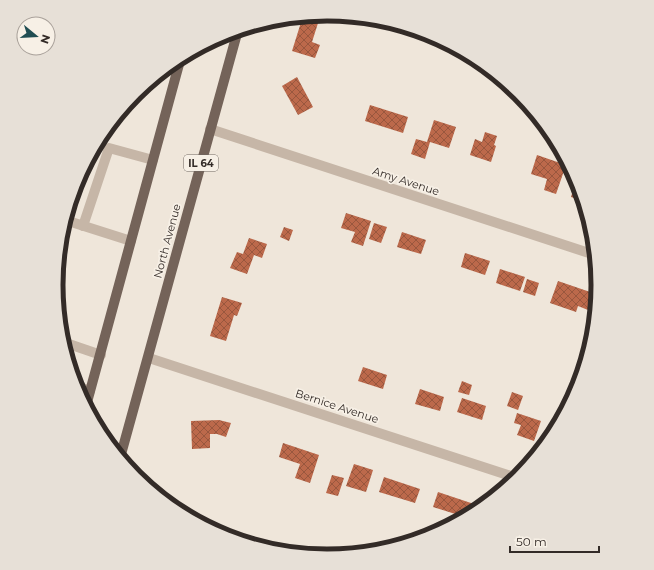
<svg xmlns="http://www.w3.org/2000/svg" width="654" height="570" font-family="Montserrat,sans-serif">
<defs>
<pattern id="building-cross-hatch" width="8" height="8" patternUnits="userSpaceOnUse"><rect width="8" height="8" fill="#bc694b"/><path d="M0 0l8 8M0 8l8-8" fill="none" stroke="#99573e"/></pattern>
</defs>
<rect width="100%" height="100%" fill="#efe6da"/>
<!-- building -->
<g fill="url(#building-cross-hatch)">
<path d="M303,16H306L319,20L312,42L320,45L315,58L292,51Z"/>
<path d="M297,77L313,107L298,115L282,86Z"/>
<path d="M370,105L408,117L403,133L365,121Z"/>
<path d="M434,120L456,127L449,148L430,142L425,159L411,154L416,139L427,142Z"/>
<path d="M485,132L497,136L494,145L496,146L491,162L470,155L475,139L482,142Z"/>
<path d="M537,155L566,165L556,194L544,190L547,179L531,174Z"/>
<path d="M85,167L79,186L76,185Z"/>
<path d="M576,181L577,182L583,201L571,197Z"/>
<path d="M346,213L371,221L363,246L351,242L355,232L341,228Z"/>
<path d="M374,223L387,227L381,243L369,239Z"/>
<path d="M284,227L293,230L289,241L280,237Z"/>
<path d="M402,232L426,240L421,254L397,247Z"/>
<path d="M249,238L267,244L262,258L254,255L247,274L230,268L237,252L243,254Z"/>
<path d="M465,253L490,261L485,275L461,267Z"/>
<path d="M500,269L525,277L520,291L496,283Z"/>
<path d="M527,279L539,283L535,296L523,292Z"/>
<path d="M558,281L593,293L588,310L578,306L576,312L550,303Z"/>
<path d="M222,297L242,303L237,316L234,315L226,341L210,336Z"/>
<path d="M363,367L387,375L383,389L358,381Z"/>
<path d="M462,381L472,385L469,395L458,392Z"/>
<path d="M420,389L444,397L440,411L415,404Z"/>
<path d="M512,392L523,396L518,410L507,406Z"/>
<path d="M462,398L486,406L482,420L457,412Z"/>
<path d="M517,413L541,421L534,441L517,435L521,425L514,423Z"/>
<path d="M219,420L231,423L226,437L217,434H210V448L192,449L191,421Z"/>
<path d="M283,443L319,455L310,483L295,478L300,464L279,457Z"/>
<path d="M354,464L373,470L366,492L346,486Z"/>
<path d="M332,475L344,478L338,496L326,493Z"/>
<path d="M384,477L420,489L415,503L379,492Z"/>
<path d="M438,492L474,504L471,514L465,517L433,507Z"/>
</g>
<g fill="none" stroke-linecap="round" stroke-linejoin="round">
<!-- minor -->
<g stroke="#c6b6a7" stroke-width="10">
<path d="M210,129L595,255"/>
<path d="M65,220L131,241"/>
<path d="M83,226L109,148L153,160"/>
<path d="M63,342L101,355"/>
<path d="M149,358L517,478"/>
<path d="M76,386L90,391"/>
</g>
<!-- major -->
<g stroke="#746359" stroke-width="10">
<path d="M86,406L181,57"/>
<path d="M120,458L238,30"/>
</g>
</g>
<g text-anchor="middle" dominant-baseline="central" stroke-width="3.5" stroke-linejoin="round" paint-order="stroke">
<!-- shield labels -->
<rect fill="#f7f0e6" stroke="#6e6660" stroke-width="1" x="184" y="155" width="34" height="16" rx="3"/>
<g font-size="10" font-weight="bold" fill="#332b27">
<text x="201" y="163">IL 64</text>
</g>
<!-- street labels -->
<g font-size="11" fill="#332b27" stroke="#f7f0e6">
<text transform="translate(406 181) rotate(18)">Amy Avenue</text>
<text transform="translate(167 241) rotate(-75)">North Avenue</text>
<text transform="translate(337 406) rotate(18)">Bernice Avenue</text>
</g>
</g>
<!-- crop -->
<path d="M0 0H654V570H0ZM63 285a264 264 0 1 1 528 0a264 264 0 1 1-528 0Z" fill="#e7e0d7" fill-rule="evenodd"/>
<path fill="none" stroke="#332b27" stroke-width="5" d="M63 285a264 264 0 1 1 528 0a264 264 0 1 1-528 0Z"/>
<!-- north arrow -->
<g transform="translate(36 36) rotate(108)"><circle r="19" fill="#f7f0e6" stroke="#a9a19a"/>
<path d="M0-3L7 15L0 10L-7 15Z" fill="#204d52"/>
<text y="-6" font-size="11" font-weight="bold" text-anchor="middle" fill="#332b27">N</text>
</g>
<!-- scale -->
<path d="M510 546v6h89v-6" fill="none" stroke="#332b27" stroke-width="2"/>
<text x="516" y="546" font-size="12" fill="#332b27" stroke="#f7f0e6" stroke-width="3" paint-order="stroke">50 m</text>
</svg>
